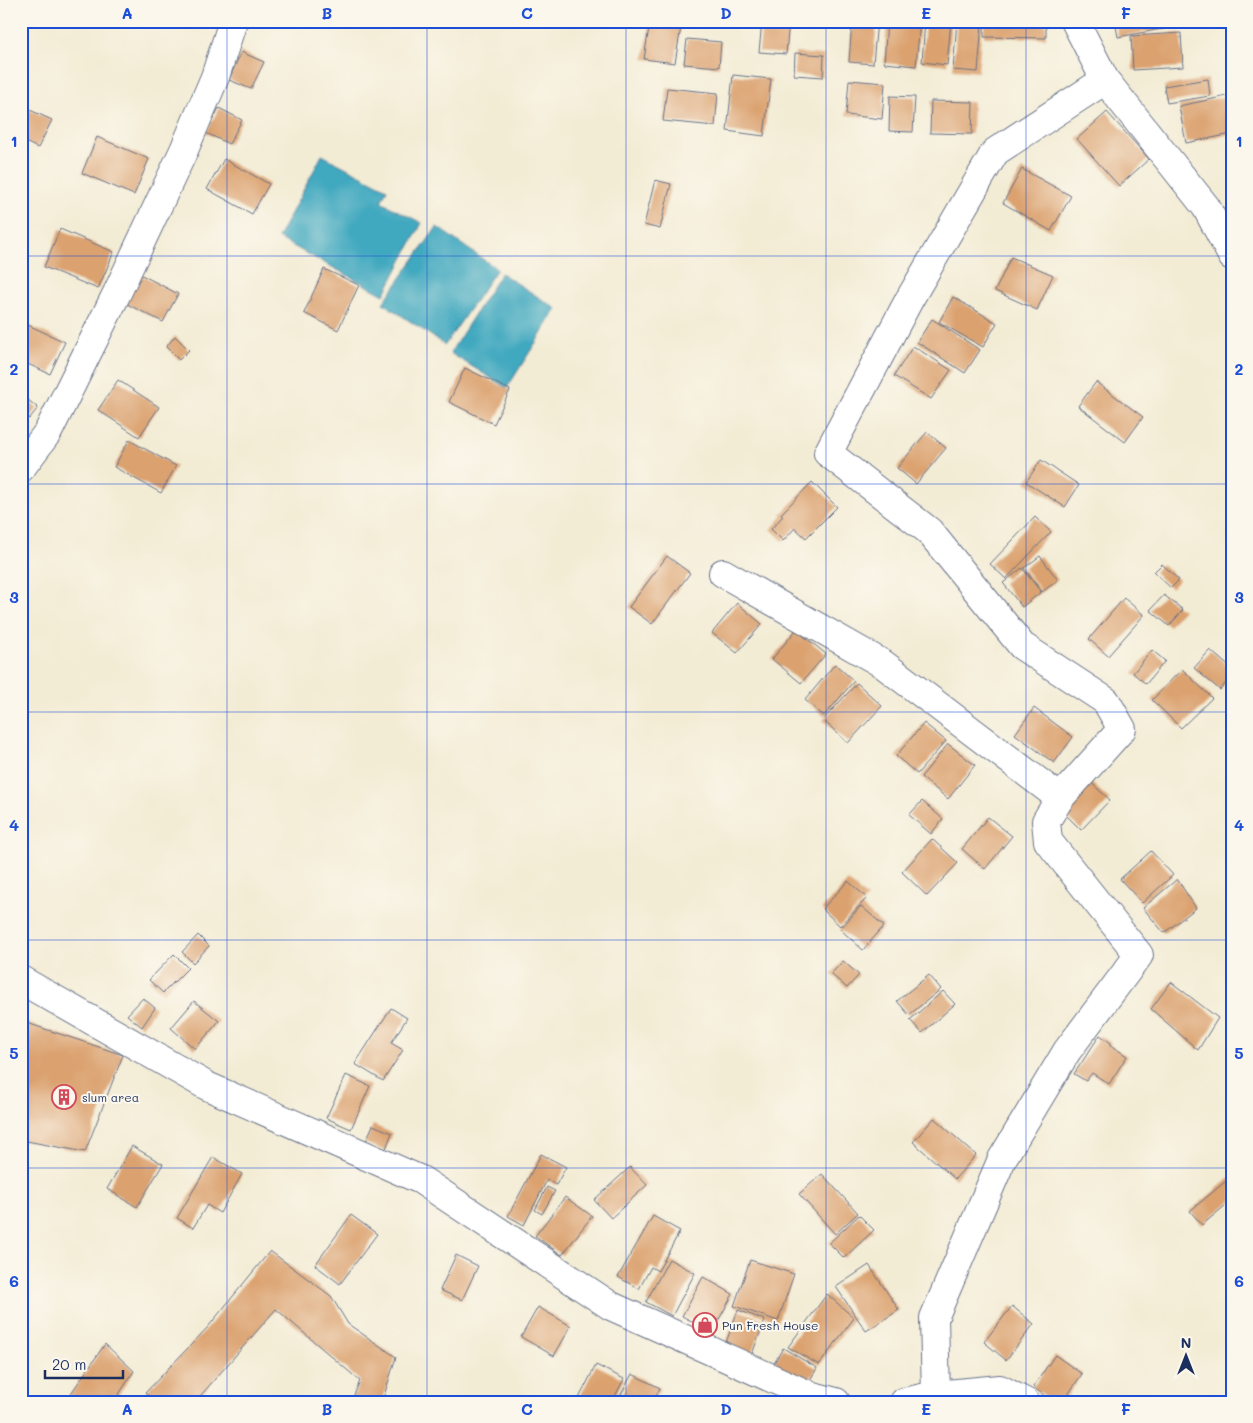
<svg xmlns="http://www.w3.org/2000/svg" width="1253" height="1423" font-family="Mali,sans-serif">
<rect width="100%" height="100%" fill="#fbf7ec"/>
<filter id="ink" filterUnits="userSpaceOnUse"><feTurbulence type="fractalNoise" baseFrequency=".02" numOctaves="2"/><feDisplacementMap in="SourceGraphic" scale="10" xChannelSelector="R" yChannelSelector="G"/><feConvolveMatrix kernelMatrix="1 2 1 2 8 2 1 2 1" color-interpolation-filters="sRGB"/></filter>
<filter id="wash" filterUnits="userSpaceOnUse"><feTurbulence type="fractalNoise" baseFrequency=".0096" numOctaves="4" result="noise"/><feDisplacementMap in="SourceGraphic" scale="20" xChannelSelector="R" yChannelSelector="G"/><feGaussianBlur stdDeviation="1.12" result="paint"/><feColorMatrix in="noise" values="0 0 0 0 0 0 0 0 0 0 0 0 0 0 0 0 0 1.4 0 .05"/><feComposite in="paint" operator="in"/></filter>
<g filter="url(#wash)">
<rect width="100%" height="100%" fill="#f3ecd5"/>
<!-- water -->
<g fill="#3fa8bf" stroke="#2d6c8e">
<path d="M322,155L387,189L381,202L422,223L384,295L278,238Z"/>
<path d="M437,227L497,269L445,345L383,303Z"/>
<path d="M501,273L557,309L507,388L450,353Z"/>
</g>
<g id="blocks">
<!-- building -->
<g fill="#dba270">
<path d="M650,21H682L675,63L644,59Z"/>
<path d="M762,21H789L786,54L759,52Z"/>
<path d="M852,21H877L873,64L849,62Z"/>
<path d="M887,21H920L916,66L884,63Z"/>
<path d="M925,21H951L947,65L922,62Z"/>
<path d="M957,21L982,23L978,72L953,70Z"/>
<path d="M984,21H1046V38L984,37Z"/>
<path d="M1115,21H1171L1173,27L1118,37Z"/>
<path d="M1181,33L1183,67L1133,70L1131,36Z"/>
<path d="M687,39L721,42L719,67L684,64Z"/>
<path d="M241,52L264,62L251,89L229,80Z"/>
<path d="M795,53L824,55L823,77L794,75Z"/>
<path d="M733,75L771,79L764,136L727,131Z"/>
<path d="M1208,79L1210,96L1167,103L1164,86Z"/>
<path d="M849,80L885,83L882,119L846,115Z"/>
<path d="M667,88L718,93L715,126L663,121Z"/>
<path d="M1232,95V134L1186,143L1179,106Z"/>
<path d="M890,96L915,97L913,132L889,131Z"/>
<path d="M931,101L973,102L972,134L930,133Z"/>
<path d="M21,106L52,120L38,148L21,140Z"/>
<path d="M219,108L242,120L229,144L206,133Z"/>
<path d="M1107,112L1149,159L1119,186L1077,139Z"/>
<path d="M97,137L149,159L134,195L82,173Z"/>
<path d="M224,159L269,184L252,214L207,189Z"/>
<path d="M1022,169L1071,196L1051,231L1003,203Z"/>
<path d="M655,180L671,184L660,229L644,225Z"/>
<path d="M60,229L114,252L98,289L44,267Z"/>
<path d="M1011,257L1053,275L1037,310L995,291Z"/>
<path d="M324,269L359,285L338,330L304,313Z"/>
<path d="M138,273L178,294L163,322L123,302Z"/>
<path d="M953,297L997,323L983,347L939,322Z"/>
<path d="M932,319L980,350L965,373L917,342Z"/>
<path d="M28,325L65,342L50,374L21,361V339Z"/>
<path d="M175,336L189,350L179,360L166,347Z"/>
<path d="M913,346L951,370L931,399L894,376Z"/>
<path d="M465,368L510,390L494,424L449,402Z"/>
<path d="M118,380L159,407L139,437L98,410Z"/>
<path d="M1096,382L1143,417L1125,442L1078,406Z"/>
<path d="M27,399L38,408L29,419L21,412V407Z"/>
<path d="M927,432L946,448L916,484L897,468Z"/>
<path d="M129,440L176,466L161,493L114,467Z"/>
<path d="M1041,460L1079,485L1065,507L1026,482Z"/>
<path d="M812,482L837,507L806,538L795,528L783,541L771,529L783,516L781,514Z"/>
<path d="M1035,517L1051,532L1006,579L990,564Z"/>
<path d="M667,556L690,573L652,624L629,607Z"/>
<path d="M1040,556L1058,580L1042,592L1024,568Z"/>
<path d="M1162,564L1179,580L1171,588L1154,572Z"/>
<path d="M1022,568L1041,592L1022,607L1003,583Z"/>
<path d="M1164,595L1183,610L1169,626L1150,610Z"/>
<path d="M1124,598L1144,615L1108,656L1089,639Z"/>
<path d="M737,603L762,624L737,653L712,633Z"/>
<path d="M796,630L826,654L801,683L772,659Z"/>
<path d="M1152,650L1165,661L1146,684L1133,673Z"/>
<path d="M1210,650L1232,669V676L1220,690L1194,668Z"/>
<path d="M835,664L854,681L824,716L805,700Z"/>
<path d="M1182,669L1212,698L1181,728L1152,700Z"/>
<path d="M857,683L882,706L848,743L823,720Z"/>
<path d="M1034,708L1073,737L1054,763L1015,734Z"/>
<path d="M924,723L946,741L917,774L896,756Z"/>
<path d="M948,744L975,765L948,799L921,777Z"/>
<path d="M1086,778L1110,800L1081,830L1058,807Z"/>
<path d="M922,801L943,819L931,834L909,815Z"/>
<path d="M988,817L1012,836L985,869L962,849Z"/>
<path d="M932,839L958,863L927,896L902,872Z"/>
<path d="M1151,851L1173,875L1142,903L1120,879Z"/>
<path d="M1177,879L1196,908L1164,933L1143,908Z"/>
<path d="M848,881L867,898L840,926L822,909Z"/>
<path d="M861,906L884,926L863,950L840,929Z"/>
<path d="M198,935L209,946L193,963L182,952Z"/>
<path d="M174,954L188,968L163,993L149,980Z"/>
<path d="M843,961L859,975L847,988L831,974Z"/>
<path d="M929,975L941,989L909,1015L897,1001Z"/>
<path d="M1171,982L1218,1018L1198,1050L1151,1009Z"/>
<path d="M943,991L955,1004L922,1033L910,1020Z"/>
<path d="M143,998L155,1008L142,1027L127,1015Z"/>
<path d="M194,1001L219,1021L195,1049L171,1028Z"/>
<path d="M391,1008L407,1018L391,1043L403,1050L383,1081L355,1064Z"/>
<path d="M21,1021L123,1055L85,1152L21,1140Z"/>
<path d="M1100,1035L1111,1043L1110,1045L1127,1056L1109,1084L1092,1073L1086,1081L1074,1074Z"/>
<path d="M346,1075L370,1086L351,1129L326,1118Z"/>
<path d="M934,1118L976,1155L955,1179L913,1142Z"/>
<path d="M373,1125L392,1133L385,1151L365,1143Z"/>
<path d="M132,1146L163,1164L137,1207L107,1189Z"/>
<path d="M541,1154L566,1167L556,1185L547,1180L524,1225L508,1216Z"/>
<path d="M213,1157L242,1174L220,1213L207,1205L193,1228L177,1218Z"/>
<path d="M630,1167L647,1185L611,1218L594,1200Z"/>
<path d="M822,1174L858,1213L835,1234L799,1194Z"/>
<path d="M1232,1176V1200L1202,1225L1190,1211Z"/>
<path d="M547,1187L555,1191L542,1214L535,1210Z"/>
<path d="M565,1197L592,1216L562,1255L535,1236Z"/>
<path d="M351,1215L377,1234L340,1284L315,1265Z"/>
<path d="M859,1215L874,1230L844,1258L829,1243Z"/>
<path d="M653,1216L680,1231L658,1271L651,1267L639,1289L618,1277Z"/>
<path d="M270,1251L331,1296L348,1324L396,1357L382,1402H351L360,1381L276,1309L195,1402H156L145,1393L208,1327Z"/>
<path d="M456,1255L478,1266L462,1300L440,1290Z"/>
<path d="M669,1259L695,1273L672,1316L646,1302Z"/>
<path d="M750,1260L794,1274L778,1321L734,1306Z"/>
<path d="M869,1265L899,1310L866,1331L836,1287Z"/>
<path d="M703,1277L733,1294L712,1332L682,1316Z"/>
<path d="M827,1294L854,1318L819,1365L788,1347Z"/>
<path d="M1012,1306L1034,1324L1006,1360L984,1342Z"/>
<path d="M538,1307L571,1326L554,1356L521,1337Z"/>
<path d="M738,1310L765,1320L752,1354L725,1345Z"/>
<path d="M105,1344L134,1371L114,1402H65Z"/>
<path d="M783,1348L817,1368L806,1387L772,1367Z"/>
<path d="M1055,1355L1082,1374L1063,1402H1053L1033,1387Z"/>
<path d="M596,1365L624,1379L612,1402H577Z"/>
<path d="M632,1374L660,1388L653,1402H617Z"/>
</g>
</g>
</g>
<g filter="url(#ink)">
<use href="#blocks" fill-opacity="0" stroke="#677188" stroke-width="1"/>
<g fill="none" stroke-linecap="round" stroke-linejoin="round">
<defs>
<g id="minor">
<path d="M1075,21L1105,80L1206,207L1232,256"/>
<path d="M21,468L48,432L117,293L184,150L215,77L233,21"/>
<path d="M723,573L883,664L1060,798"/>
<path d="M21,980L207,1086L421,1180L611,1306L809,1395L836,1402"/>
<path d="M936,1395L934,1318L1002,1159L1067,1051L1139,955L1048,841L1046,821L1060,798L1122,729L1106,701L1022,646L929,531L828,453L909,300L995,152L1105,80"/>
<path d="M904,1402L936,1395L1000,1389L1025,1402"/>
</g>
</defs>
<!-- minor casing -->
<use href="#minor" stroke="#677188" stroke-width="30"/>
<!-- minor -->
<use href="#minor" stroke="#fff" stroke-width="28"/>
</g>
</g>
<!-- grid -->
<path fill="none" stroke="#1d4ed8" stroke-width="1" stroke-opacity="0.55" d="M227,21V1402M427,21V1402M626,21V1402M826,21V1402M1026,21V1402M21,256H1232M21,484H1232M21,712H1232M21,940H1232M21,1168H1232"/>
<!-- icons -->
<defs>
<symbol id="building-ring" viewBox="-11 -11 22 22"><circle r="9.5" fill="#fbf7ec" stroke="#d1495b" stroke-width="1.5"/><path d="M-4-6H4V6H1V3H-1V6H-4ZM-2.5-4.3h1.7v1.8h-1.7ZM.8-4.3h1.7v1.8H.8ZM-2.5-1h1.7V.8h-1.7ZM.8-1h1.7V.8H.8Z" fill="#d1495b"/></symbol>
<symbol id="shop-ring" viewBox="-11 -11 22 22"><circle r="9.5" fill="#fbf7ec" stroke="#d1495b" stroke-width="1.5"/><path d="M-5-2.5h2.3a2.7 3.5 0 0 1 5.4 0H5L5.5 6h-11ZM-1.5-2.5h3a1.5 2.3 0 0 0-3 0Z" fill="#d1495b"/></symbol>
</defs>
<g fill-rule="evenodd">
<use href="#building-ring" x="50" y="1083" width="28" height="28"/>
<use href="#shop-ring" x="691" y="1311" width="28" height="28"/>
</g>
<g text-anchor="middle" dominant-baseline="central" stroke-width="4" stroke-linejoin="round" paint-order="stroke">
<!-- poi labels -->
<g font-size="12" fill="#1b2f5e" stroke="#fbf7ec" text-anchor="start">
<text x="82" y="1097">slum area</text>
<text x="722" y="1325">Pun Fresh House</text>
</g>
</g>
<!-- margin -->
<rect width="1253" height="1423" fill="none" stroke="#fbf7ec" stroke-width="55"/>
<!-- north arrow -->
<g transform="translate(1186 1356)" stroke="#fbf7ec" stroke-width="4" paint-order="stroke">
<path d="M0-4L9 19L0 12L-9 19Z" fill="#1b2f5e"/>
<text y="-8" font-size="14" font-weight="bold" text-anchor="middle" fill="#1b2f5e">N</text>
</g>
<!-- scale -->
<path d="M45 1370v8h78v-8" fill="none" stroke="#1b2f5e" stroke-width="2.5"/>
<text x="52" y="1370" font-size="15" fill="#1b2f5e" stroke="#fbf7ec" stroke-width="4" paint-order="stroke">20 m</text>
<rect x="28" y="28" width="1198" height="1368" fill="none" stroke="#1d4ed8" stroke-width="2"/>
<g font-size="16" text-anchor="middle" font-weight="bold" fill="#1d4ed8">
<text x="127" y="19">A</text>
<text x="327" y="19">B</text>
<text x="527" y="19">C</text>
<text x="726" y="19">D</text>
<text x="926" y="19">E</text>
<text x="1126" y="19">F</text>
<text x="14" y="147">1</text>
<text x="1239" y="147">1</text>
<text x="14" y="375">2</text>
<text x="1239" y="375">2</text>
<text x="14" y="603">3</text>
<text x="1239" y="603">3</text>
<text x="14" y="831">4</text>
<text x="1239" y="831">4</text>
<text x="14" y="1059">5</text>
<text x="1239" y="1059">5</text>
<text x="14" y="1287">6</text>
<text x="1239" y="1287">6</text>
<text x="127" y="1415">A</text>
<text x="327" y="1415">B</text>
<text x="527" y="1415">C</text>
<text x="726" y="1415">D</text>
<text x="926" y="1415">E</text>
<text x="1126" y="1415">F</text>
</g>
</svg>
